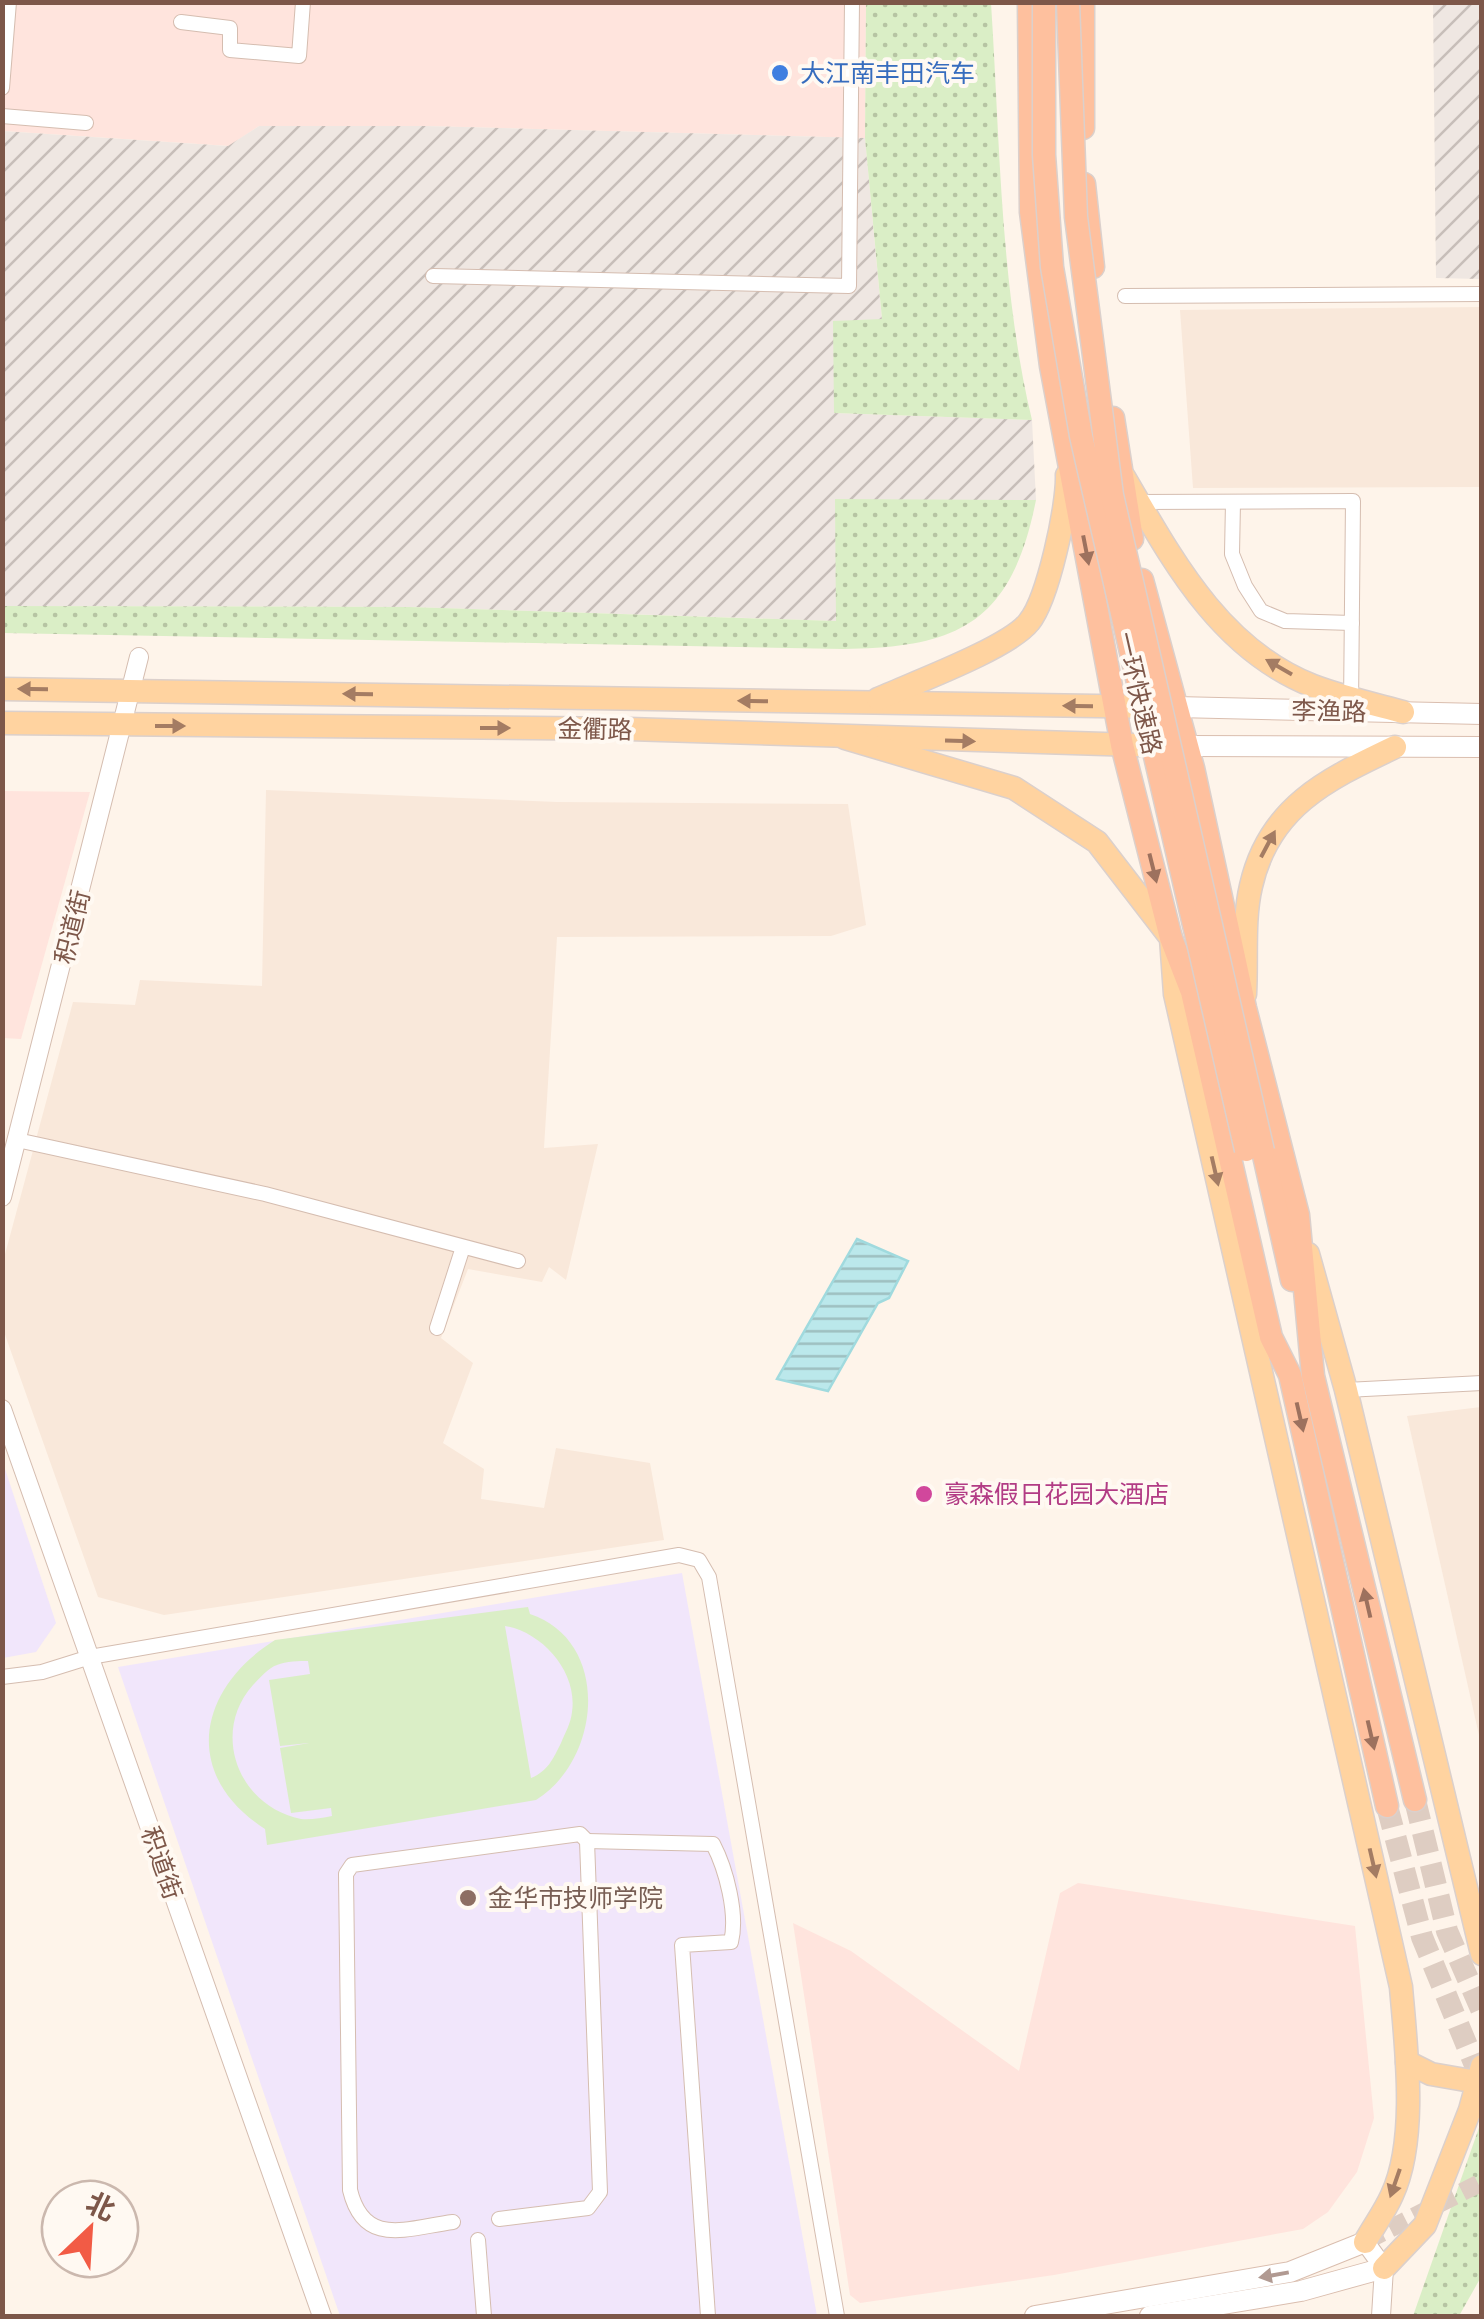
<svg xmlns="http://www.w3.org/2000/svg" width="1484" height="2319" font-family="Montserrat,'Noto Sans SC',sans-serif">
<defs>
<pattern id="industrial-furrows" width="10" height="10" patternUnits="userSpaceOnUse" patternTransform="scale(2.5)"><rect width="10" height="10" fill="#efe7e2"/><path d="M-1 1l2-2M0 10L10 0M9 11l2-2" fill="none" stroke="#c7beb9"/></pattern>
<pattern id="grass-dots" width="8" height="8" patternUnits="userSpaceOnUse" patternTransform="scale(2.5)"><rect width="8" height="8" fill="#daeec6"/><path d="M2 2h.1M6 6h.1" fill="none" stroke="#b6c4a3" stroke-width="1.8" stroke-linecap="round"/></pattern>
<pattern id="water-rules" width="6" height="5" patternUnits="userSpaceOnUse" patternTransform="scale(2.5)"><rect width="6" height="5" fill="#bbe8eb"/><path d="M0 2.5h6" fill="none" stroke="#9dbfc0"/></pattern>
</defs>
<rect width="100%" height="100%" fill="#fef4ea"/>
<!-- residential -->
<g fill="#f9e8da">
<path d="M1481,307V487L1193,488L1180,310Z"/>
<path d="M266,790L557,802L848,804L866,925L831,936L557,937L544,1148L598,1144L566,1280L549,1267L542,1282L468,1269L441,1338L473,1363L443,1443L484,1469L481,1499L544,1508L556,1448L650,1463L664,1540L164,1615L98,1597L3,1329L4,1258L73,1002L135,1005L140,980L262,986Z"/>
<path d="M1481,1407H1482L1481,1744L1407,1416Z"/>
</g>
<!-- commercial -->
<g fill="#ffe4dd">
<path d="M2,3H866L865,138L425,126H259L229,146L3,131Z"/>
<path d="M3,791L90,792L21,1039L3,1038Z"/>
<path d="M1078,1883L1355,1926L1374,2118L1357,2172L1328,2212L1303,2229L1054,2275L860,2303L850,2295L793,1923L851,1951L1019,2071L1060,1893Z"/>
</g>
<!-- industrial -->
<g fill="url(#industrial-furrows)">
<path d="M1433,3H1481V279L1436,278Z"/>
<path d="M259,126H425L865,138L882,320L834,413L1032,420L1036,500H836L837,621L410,607L3,606L2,131L228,146Z"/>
</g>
<!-- education -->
<g fill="#f1e6fb">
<path d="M3,1463L56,1623L36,1652L3,1658Z"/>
<path d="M682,1573L817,2316H340L118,1667Z"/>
</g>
<!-- grass -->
<g fill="url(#grass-dots)">
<path d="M866,3H991C1000,140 1000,287 1032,420L834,413L833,321L882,319L865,138Z"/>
<path d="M835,499L1036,500C1012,620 962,648 843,649L3,633V606L410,607L836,621Z"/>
<path d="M1481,2122V2277L1459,2316H1413Z"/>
</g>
<!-- pitch -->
<path fill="#daeec6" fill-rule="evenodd" d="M528,1607L530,1614C611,1641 602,1759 536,1800L267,1845L265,1829C181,1775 197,1689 275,1640ZM505,1626C542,1632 578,1672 572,1712C571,1723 565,1733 561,1743C553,1759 548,1771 531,1778ZM308,1661L310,1674L269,1680L280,1746L309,1743L280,1748L291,1813L331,1808L332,1816C322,1818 310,1820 301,1819C239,1807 210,1733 253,1685C260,1678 268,1668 277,1665C286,1661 300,1661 308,1661Z"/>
<!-- water -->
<path fill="url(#water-rules)" stroke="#a0dade" stroke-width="2.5" d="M857,1239L908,1261L889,1298L878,1303L828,1391L777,1379Z"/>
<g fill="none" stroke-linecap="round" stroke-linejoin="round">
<!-- tertiary-tunnel -->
<path stroke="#decdc2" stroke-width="18" stroke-dasharray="18 9" stroke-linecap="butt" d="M1366,2241L1482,2182"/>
<!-- trunk-tunnel -->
<g stroke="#decdc2" stroke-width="22" stroke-dasharray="22 11" stroke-linecap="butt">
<path d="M1415,1800L1447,1931L1482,2011"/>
<path d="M1387,1806L1422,1937L1482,2082"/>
</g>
<defs>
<g id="minor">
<path d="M181,22L230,28V50L299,56L303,2"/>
<path d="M2,88L9,2"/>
<path d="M2,116L86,123"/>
<path d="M433,276L849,286L852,2"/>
<path d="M1125,296L1482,294"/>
<path d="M1138,502L1353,501L1351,706"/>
<path d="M1233,502L1232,554L1245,586L1261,611L1285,621L1352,623"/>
<path d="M17,1140L265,1194L518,1261"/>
<path d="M437,1328L463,1247"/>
<path d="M1346,1390L1482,1383"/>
<path d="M2,1677L42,1672L90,1657L679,1555L699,1560L709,1577L837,2316"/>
<path d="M587,1841L713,1844C726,1869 738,1914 731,1942L682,1945L708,2316"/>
<path d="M453,2222C407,2228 364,2248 350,2190L346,1874L352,1865L580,1834L587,1841L600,2192L588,2208L499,2219"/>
<path d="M478,2240L484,2316"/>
</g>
<g id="tertiary">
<path d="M2,1197L139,657"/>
<path d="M2,1409L322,2316"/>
<path d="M1365,2242L1384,2268L1381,2316"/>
</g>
<g id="secondary">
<path d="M1176,707L1482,714"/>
<path d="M1187,746L1482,747"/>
<path d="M1035,2316L1290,2272L1365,2242"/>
<path d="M1150,2316L1301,2291L1384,2268"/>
</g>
<g id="primary">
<path d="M1124,477C1172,559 1219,649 1313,686C1342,697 1373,704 1403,712"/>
<path d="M2,689L1162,707"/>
<path d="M878,699C911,684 1009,648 1029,622C1048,599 1068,506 1067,475"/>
<path d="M2,723L629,729L1169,746"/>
<path d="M845,738L1014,788L1097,842L1171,938L1175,994L1401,1987C1406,2047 1418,2139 1392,2195C1385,2211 1374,2226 1365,2242"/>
<path d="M1245,994C1247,960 1243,919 1251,886C1269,806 1328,779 1395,747"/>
<path d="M1308,1254L1346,1390L1482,1954"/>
<path d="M1407,2062L1431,2074L1477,2082"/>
<path d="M1384,2268L1425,2225L1470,2110L1482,2066"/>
</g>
<g id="trunk">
<path d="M1029,2L1031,212L1051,366L1122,745L1171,938L1192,992L1271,1337L1290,1375L1387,1806"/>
<path d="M1083,2V128"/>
<path d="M1084,184L1093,267"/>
<path d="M1113,418L1132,539"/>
<path d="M1142,580L1193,768L1245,1008L1298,1215L1313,1376L1415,1800"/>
<path d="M1263,1151L1292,1280"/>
</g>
</defs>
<!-- minor casing -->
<use href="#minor" stroke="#d5bdb0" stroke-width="16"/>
<!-- tertiary casing -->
<use href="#tertiary" stroke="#d5bdb0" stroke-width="20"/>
<!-- secondary casing -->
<use href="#secondary" stroke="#dabeaf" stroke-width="22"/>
<!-- primary casing -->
<use href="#primary" stroke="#dbd0cc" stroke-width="25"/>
<!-- trunk casing -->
<use href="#trunk" stroke="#dbd0cc" stroke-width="25"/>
<!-- minor -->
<use href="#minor" stroke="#fff" stroke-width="14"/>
<!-- tertiary -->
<use href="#tertiary" stroke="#fff" stroke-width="18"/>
<!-- secondary -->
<use href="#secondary" stroke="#fff" stroke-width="20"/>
<!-- primary -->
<use href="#primary" stroke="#ffd3a0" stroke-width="22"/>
<!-- trunk -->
<use href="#trunk" stroke="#fec09e" stroke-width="22"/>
<defs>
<g id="trunk-bridge">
<path d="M1044,2V155L1052,267L1081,436L1246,1150"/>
<path d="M1068,2L1076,217L1112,495L1263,1151"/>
</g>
</defs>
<!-- trunk-bridge casing -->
<use href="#trunk-bridge" stroke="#dbd0cc" stroke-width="25" stroke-linecap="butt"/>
<!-- trunk-bridge -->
<use href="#trunk-bridge" stroke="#fec09e" stroke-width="22"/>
</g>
<!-- one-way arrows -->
<defs><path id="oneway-solid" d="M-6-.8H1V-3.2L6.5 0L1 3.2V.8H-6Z" transform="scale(2.5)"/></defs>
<g fill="#9d715e">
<use href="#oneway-solid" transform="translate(1086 550) rotate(79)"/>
<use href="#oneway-solid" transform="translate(1153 868) rotate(76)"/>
<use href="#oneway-solid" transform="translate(1300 1417) rotate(77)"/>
<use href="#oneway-solid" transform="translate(1367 1603) rotate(-103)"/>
<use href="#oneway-solid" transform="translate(1371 1735) rotate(77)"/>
</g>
<g fill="#a47c63">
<use href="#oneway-solid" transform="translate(1279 667) rotate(-150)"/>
<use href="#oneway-solid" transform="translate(33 689) rotate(-179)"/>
<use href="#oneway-solid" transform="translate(358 694) rotate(-179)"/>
<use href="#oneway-solid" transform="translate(753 701) rotate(-179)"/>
<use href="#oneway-solid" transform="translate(1078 706) rotate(-179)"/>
<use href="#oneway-solid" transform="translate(170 726)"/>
<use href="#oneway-solid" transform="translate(495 728)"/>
<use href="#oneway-solid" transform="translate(960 741) rotate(2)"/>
<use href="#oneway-solid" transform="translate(1268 844) rotate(-62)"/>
<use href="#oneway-solid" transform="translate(1215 1171) rotate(77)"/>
<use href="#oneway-solid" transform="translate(1373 1863) rotate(77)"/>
<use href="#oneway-solid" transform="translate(1395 2183) rotate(109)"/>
</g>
<use fill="#b19a92" href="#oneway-solid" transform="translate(1274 2275) rotate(170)"/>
<!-- markers -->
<circle fill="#3f7fe0" stroke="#fff9f2" stroke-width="4" cx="780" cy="73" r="10"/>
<circle fill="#d1479c" stroke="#fff9f2" stroke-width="4" cx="924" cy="1494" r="10"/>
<circle fill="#8d6e63" stroke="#fff9f2" stroke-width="4" cx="468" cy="1898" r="10"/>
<g text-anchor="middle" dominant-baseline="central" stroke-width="8" stroke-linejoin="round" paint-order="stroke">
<!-- shop labels -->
<g font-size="25" fill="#366cbe" stroke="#fff9f2" text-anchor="start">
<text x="800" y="73">大江南丰田汽车</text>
</g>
<!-- street labels -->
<g font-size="25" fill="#7d5749" stroke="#fff9f2">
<text transform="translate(1139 693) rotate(77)">一环快速路</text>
<text transform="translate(1329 711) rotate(1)">李渔路</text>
<text transform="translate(595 729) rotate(1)">金衢路</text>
<text transform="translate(72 927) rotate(-76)">积道街</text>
<text transform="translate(162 1863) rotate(71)">积道街</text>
</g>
<!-- hotel labels -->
<g font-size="25" fill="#b23c85" stroke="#fff9f2" text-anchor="start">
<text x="944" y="1494">豪森假日花园大酒店</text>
</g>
<!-- education labels -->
<g font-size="25" fill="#785e54" stroke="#fff9f2" text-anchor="start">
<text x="488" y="1898">金华市技师学院</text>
</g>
</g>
<!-- border -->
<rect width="1484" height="2319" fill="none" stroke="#7d5749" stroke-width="10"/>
<!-- north arrow -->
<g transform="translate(90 2229) rotate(25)"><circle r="48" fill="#fff9f2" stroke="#cbb8ae" stroke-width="2.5"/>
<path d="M0-8L18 38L0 25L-18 38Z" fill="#f25b45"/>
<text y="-15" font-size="28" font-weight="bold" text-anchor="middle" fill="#7d5749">北</text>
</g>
</svg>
